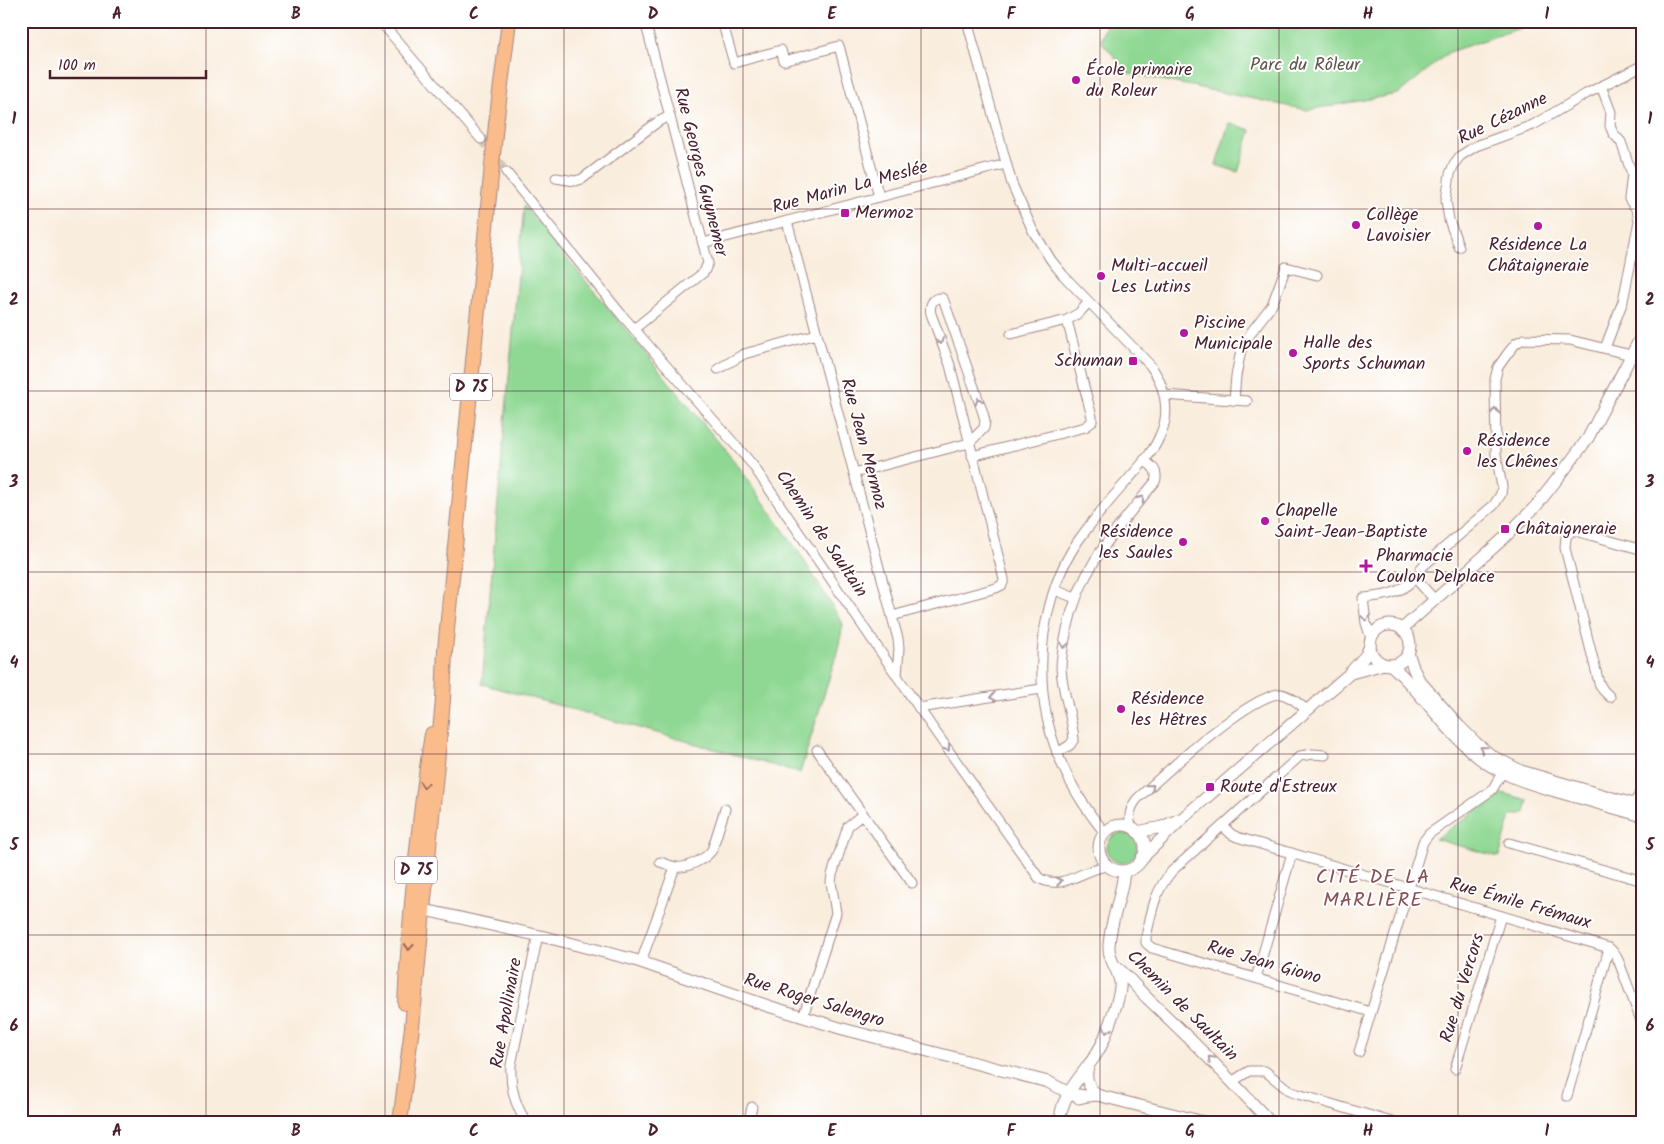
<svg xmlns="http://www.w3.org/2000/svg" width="1664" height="1144" font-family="Kalam,sans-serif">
<rect width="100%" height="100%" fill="#fff"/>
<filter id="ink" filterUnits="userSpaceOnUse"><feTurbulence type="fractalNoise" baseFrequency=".02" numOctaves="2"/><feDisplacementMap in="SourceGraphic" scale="10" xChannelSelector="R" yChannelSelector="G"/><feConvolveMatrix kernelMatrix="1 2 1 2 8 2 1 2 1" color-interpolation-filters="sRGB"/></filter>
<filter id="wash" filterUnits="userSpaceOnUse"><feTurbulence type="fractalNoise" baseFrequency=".0096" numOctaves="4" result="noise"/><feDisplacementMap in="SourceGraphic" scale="20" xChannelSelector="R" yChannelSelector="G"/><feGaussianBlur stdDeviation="1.12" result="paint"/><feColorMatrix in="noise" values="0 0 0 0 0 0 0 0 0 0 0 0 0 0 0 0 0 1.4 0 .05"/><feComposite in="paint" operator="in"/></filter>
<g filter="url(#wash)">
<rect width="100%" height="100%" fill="#f9eddd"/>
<!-- green -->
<g fill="#8fd893" stroke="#6c7c5f">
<path d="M1107,21H1541L1449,52L1398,94L1307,110L1128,73L1101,41Z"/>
<path d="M1229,123L1251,130L1238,172L1216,165Z"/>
<path d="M524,206L739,467L800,554L843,624L838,649L800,773L482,684Z"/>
<path d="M1502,793L1528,800L1525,813L1511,816L1499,857L1435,839Z"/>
<circle cx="1122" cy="848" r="15"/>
</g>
</g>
<g filter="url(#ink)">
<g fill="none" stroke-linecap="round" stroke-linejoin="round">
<!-- minor-tunnel -->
<path stroke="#d6c4b9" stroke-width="9" stroke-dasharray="9 4.5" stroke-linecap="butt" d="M481,139L506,172"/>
<defs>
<g id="minor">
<path d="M380,21L481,139"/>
<path d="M722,21L734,63L781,50L784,61L839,46L879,197"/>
<path d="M967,21L1012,184L1033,231L1051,260L1063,275L1150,365C1164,383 1171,411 1161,433C1154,452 1139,467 1126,482C1109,501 1093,520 1078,541C1060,567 1049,601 1044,633C1034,709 1056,774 1105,833"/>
<path d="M1601,86L1611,112L1610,126L1613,133L1621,142L1632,174L1629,199L1637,210L1639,221L1623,301L1605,348"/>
<path d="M506,172L621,314L752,464L932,727L1039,878C1062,892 1085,868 1107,866"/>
<path d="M556,178L575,181L582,179L659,121L670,116"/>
<path d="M787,221L898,639L899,648L897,676"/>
<path d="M703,243L1006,164"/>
<path d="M1459,247L1449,220L1446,200L1450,174L1454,164L1460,156L1476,146L1533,125L1586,94L1643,65"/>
<path d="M634,329L704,272L708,263L645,21"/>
<path d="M1011,334L1067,320"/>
<path d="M718,369L744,354L817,334"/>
<path d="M1164,395L1247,401"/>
<path d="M1234,400L1236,376L1241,350L1252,331L1272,305L1286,267L1317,275"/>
<path d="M972,456L1085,427L1092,422V417L1067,320L1079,313L1088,303"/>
<path d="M854,473L969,443L984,428L985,421L983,413L944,301L942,298C932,297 929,306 931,314L950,365L1004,579L1002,585L996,588L892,616"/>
<path d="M1415,578L1434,599"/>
<path d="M1055,590L1075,598"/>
<path d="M1371,638L1366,623L1363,598C1384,596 1398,595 1414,579C1417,576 1419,570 1423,566L1494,505L1501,494L1502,487L1496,454L1495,379L1498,367L1508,353L1516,343L1524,339L1570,340L1631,355"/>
<path d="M1610,697L1603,690L1599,683L1565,548L1566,537L1572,530L1643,550"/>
<path d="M919,708L1041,689"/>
<path d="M817,750L912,883"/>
<path d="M1057,753L1070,745L1074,739C1072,715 1062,692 1061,668C1061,655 1064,643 1067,630C1080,567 1116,530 1155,482C1159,471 1152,466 1144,460"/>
<path d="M1325,755L1313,754L1300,756L1172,871C1154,892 1152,911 1146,937V943L1152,948L1371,1012"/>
<path d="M1631,808L1643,789"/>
<path d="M1223,826L1231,834L1237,837L1609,948L1615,954L1619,962L1643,1026"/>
<path d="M1131,827C1128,816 1130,808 1137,799C1162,776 1251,693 1281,694C1290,695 1300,705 1307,710"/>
<path d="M1509,843L1643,881"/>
<path d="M675,867C686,869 706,859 712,850L725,809"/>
<path d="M641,962L675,867L660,862"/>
<path d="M1256,978L1292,853"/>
<path d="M803,1017L836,913L831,882L832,875L848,826L863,814"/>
<path d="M1359,1052L1423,842L1429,834L1492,790L1505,768"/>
<path d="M1455,1069L1501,916"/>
<path d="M1233,1081L1249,1071H1265L1291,1092L1395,1123"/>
<path d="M1567,1096L1609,948"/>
<path d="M527,1123C515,1106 510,1086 511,1065L538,935"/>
<path d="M748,1123L752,1107"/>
<path d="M1058,1123L1061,1112"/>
</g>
<g id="tertiary">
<circle cx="1390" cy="645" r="20"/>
<path d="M1402,629L1503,539L1536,506L1565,469L1588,438L1643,333"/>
<path d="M1408,653L1414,670L1419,680L1459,726L1476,743L1492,756L1521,771L1643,807"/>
<path d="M1391,665C1421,691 1442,726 1472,752C1499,776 1531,784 1565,794C1591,801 1617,809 1643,816"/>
<path d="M1351,673L1384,664"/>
<circle cx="1122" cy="848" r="23"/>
<path d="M1137,832L1162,827L1180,819"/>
<path d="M1141,859L1185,816L1348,675L1366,655L1370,646"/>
<path d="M416,908L558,940L635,960L768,1006L843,1029L1048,1082L1071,1094L1085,1096"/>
<path d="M1115,966C1127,975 1136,987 1147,998C1190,1038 1231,1080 1271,1123"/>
<path d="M1089,1064C1084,1076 1088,1087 1097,1095"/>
<path d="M1079,1098L1088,1096L1097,1095L1208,1123"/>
<path d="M1061,1112C1069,1081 1095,1065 1105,1037C1109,1023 1122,995 1120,982C1118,969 1108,959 1109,946C1110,921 1122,897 1124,871"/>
</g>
<g id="primary">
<path d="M405,1003C410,913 418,823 432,734"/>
<path d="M400,1123L412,1027L423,910L443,700L445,650L496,124L509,21"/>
</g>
</defs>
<!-- minor casing -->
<use href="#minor" stroke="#a28684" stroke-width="11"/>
<!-- tertiary casing -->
<use href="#tertiary" stroke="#a28684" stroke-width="13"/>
<!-- primary casing -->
<use href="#primary" stroke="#a28684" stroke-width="16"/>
<!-- minor -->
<use href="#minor" stroke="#fff" stroke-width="9"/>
<!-- tertiary -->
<use href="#tertiary" stroke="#fff" stroke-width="11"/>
<!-- primary -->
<use href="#primary" stroke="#fabc8b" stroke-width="14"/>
</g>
<!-- one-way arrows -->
<defs><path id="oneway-chevron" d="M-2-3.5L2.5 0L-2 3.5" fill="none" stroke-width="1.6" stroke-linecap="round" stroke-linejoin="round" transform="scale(1.25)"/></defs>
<g stroke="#ae9aa0">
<use href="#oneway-chevron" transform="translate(940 341) rotate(68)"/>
<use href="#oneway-chevron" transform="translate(979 401) rotate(-109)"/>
<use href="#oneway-chevron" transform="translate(1495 411) rotate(-91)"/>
<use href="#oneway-chevron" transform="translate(1141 499) rotate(-51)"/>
<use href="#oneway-chevron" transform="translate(1366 618) rotate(82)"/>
<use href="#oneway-chevron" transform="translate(1064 645) rotate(101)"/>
<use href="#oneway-chevron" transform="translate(993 697) rotate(171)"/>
<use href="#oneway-chevron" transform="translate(947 748) rotate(55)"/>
<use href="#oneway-chevron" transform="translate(1483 749) rotate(-141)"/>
<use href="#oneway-chevron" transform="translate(1151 787) rotate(-41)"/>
<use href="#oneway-chevron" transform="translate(1059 881) rotate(-8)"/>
<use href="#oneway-chevron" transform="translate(1107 1030) rotate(108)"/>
<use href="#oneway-chevron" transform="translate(1211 1059) rotate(-135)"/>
</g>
<g stroke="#996656">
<use href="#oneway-chevron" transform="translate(424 785) rotate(96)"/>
<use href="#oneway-chevron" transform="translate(409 947) rotate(95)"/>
</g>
</g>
<!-- grid -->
<path fill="none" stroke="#4a1f2b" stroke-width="1" stroke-opacity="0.55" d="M206,21V1123M385,21V1123M564,21V1123M743,21V1123M921,21V1123M1100,21V1123M1279,21V1123M1458,21V1123M21,209H1643M21,391H1643M21,572H1643M21,754H1643M21,935H1643"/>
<!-- markers -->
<g fill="#b5179e" stroke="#fff" stroke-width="2">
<circle cx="1076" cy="80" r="5"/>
<rect x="840" y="208" width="10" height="10" rx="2.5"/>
<circle cx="1356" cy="225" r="5"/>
<circle cx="1538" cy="226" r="5"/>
<circle cx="1101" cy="276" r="5"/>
<circle cx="1184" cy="333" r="5"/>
<circle cx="1293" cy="353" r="5"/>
<rect x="1128" y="356" width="10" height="10" rx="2.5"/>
<circle cx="1467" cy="451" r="5"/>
<circle cx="1265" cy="521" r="5"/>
<rect x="1500" y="524" width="10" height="10" rx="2.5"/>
<circle cx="1183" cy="542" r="5"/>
<path d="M1363.5 558.5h5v5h5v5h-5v5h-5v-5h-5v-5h5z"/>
<circle cx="1121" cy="709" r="5"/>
<rect x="1205" y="782" width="10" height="10" rx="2.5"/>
</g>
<g text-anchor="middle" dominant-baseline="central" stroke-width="4" stroke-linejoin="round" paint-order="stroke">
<!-- shield labels -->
<g fill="#fff" stroke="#80626b" stroke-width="1">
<rect x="450" y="373.5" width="42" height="27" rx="4"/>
<rect x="395" y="856.5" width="42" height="27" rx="4"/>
</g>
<g font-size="16" font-weight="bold" fill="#4a1f2b">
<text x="471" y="387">D 75</text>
<text x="416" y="870">D 75</text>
</g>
<!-- park labels -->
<g font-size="18" fill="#5f564a" stroke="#fff">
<text x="1305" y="65">Parc du Rôleur</text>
</g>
<!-- poi labels -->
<g font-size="18" fill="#4a1f2b" stroke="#fff" text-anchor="start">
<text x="1086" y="70">École primaire<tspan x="1086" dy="21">du Roleur</tspan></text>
<text x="855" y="213">Mermoz</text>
<text x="1366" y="215">Collège<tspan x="1366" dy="21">Lavoisier</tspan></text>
<text x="1538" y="245" text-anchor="middle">Résidence La<tspan x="1538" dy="21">Châtaigneraie</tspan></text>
<text x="1111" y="266">Multi-accueil<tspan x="1111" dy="21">Les Lutins</tspan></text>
<text x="1194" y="323">Piscine<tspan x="1194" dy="21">Municipale</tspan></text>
<text x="1303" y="343">Halle des<tspan x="1303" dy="21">Sports Schuman</tspan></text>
<text x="1123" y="361" text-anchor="end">Schuman</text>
<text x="1477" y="441">Résidence<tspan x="1477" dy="21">les Chênes</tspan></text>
<text x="1275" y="511">Chapelle<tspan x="1275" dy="21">Saint-Jean-Baptiste</tspan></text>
<text x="1515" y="529">Châtaigneraie</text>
<text x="1173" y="532" text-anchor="end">Résidence<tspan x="1173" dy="21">les Saules</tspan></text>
<text x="1376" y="556">Pharmacie<tspan x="1376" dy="21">Coulon Delplace</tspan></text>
<text x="1131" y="699">Résidence<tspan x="1131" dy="21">les Hêtres</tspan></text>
<text x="1220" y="787">Route d'Estreux</text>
</g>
<!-- street labels -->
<g font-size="18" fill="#4a1f2b" stroke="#fff">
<text transform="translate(1503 119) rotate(-26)">Rue Cézanne</text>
<text transform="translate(700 172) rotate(76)">Rue Georges Guynemer</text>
<text transform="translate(850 188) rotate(-15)">Rue Marin La Meslée</text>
<text transform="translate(863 444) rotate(75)">Rue Jean Mermoz</text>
<text transform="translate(821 534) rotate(56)">Chemin de Saultain</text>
<text transform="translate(1520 904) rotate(16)">Rue Émile Frémaux</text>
<text transform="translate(1264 963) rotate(16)">Rue Jean Giono</text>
<text transform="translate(1463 988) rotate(-73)">Rue du Vercors</text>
<text transform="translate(814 1001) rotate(17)">Rue Roger Salengro</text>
<text transform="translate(1182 1006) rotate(45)">Chemin de Saultain</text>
<text transform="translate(507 1013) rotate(-80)">Rue Apollinaire</text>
</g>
<!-- quarter labels -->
<g font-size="20" letter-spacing="1" fill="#875055" stroke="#fff">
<text x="1373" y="878">CITÉ DE LA<tspan x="1373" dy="23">MARLIÈRE</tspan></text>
</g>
</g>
<!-- margin -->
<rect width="1664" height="1144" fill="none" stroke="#fff" stroke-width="55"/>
<!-- scale -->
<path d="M50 70v8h156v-8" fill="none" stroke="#4a1f2b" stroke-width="2.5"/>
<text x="58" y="70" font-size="15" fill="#4a1f2b" stroke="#ffffff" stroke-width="4" paint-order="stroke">100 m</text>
<rect x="28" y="28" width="1608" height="1088" fill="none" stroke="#4a1f2b" stroke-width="2"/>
<g font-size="16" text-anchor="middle" font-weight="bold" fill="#4a1f2b">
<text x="117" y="19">A</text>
<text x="296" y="19">B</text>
<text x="474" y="19">C</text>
<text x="653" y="19">D</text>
<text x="832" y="19">E</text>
<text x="1011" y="19">F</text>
<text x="1190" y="19">G</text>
<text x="1368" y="19">H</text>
<text x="1547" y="19">I</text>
<text x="14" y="124">1</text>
<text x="1650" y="124">1</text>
<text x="14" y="305">2</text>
<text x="1650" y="305">2</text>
<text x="14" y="487">3</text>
<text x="1650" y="487">3</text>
<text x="14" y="668">4</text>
<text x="1650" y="668">4</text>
<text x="14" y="850">5</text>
<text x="1650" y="850">5</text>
<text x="14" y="1031">6</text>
<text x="1650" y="1031">6</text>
<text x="117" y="1136">A</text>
<text x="296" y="1136">B</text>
<text x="474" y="1136">C</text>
<text x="653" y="1136">D</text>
<text x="832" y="1136">E</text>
<text x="1011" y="1136">F</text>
<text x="1190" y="1136">G</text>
<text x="1368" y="1136">H</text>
<text x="1547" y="1136">I</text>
</g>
</svg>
